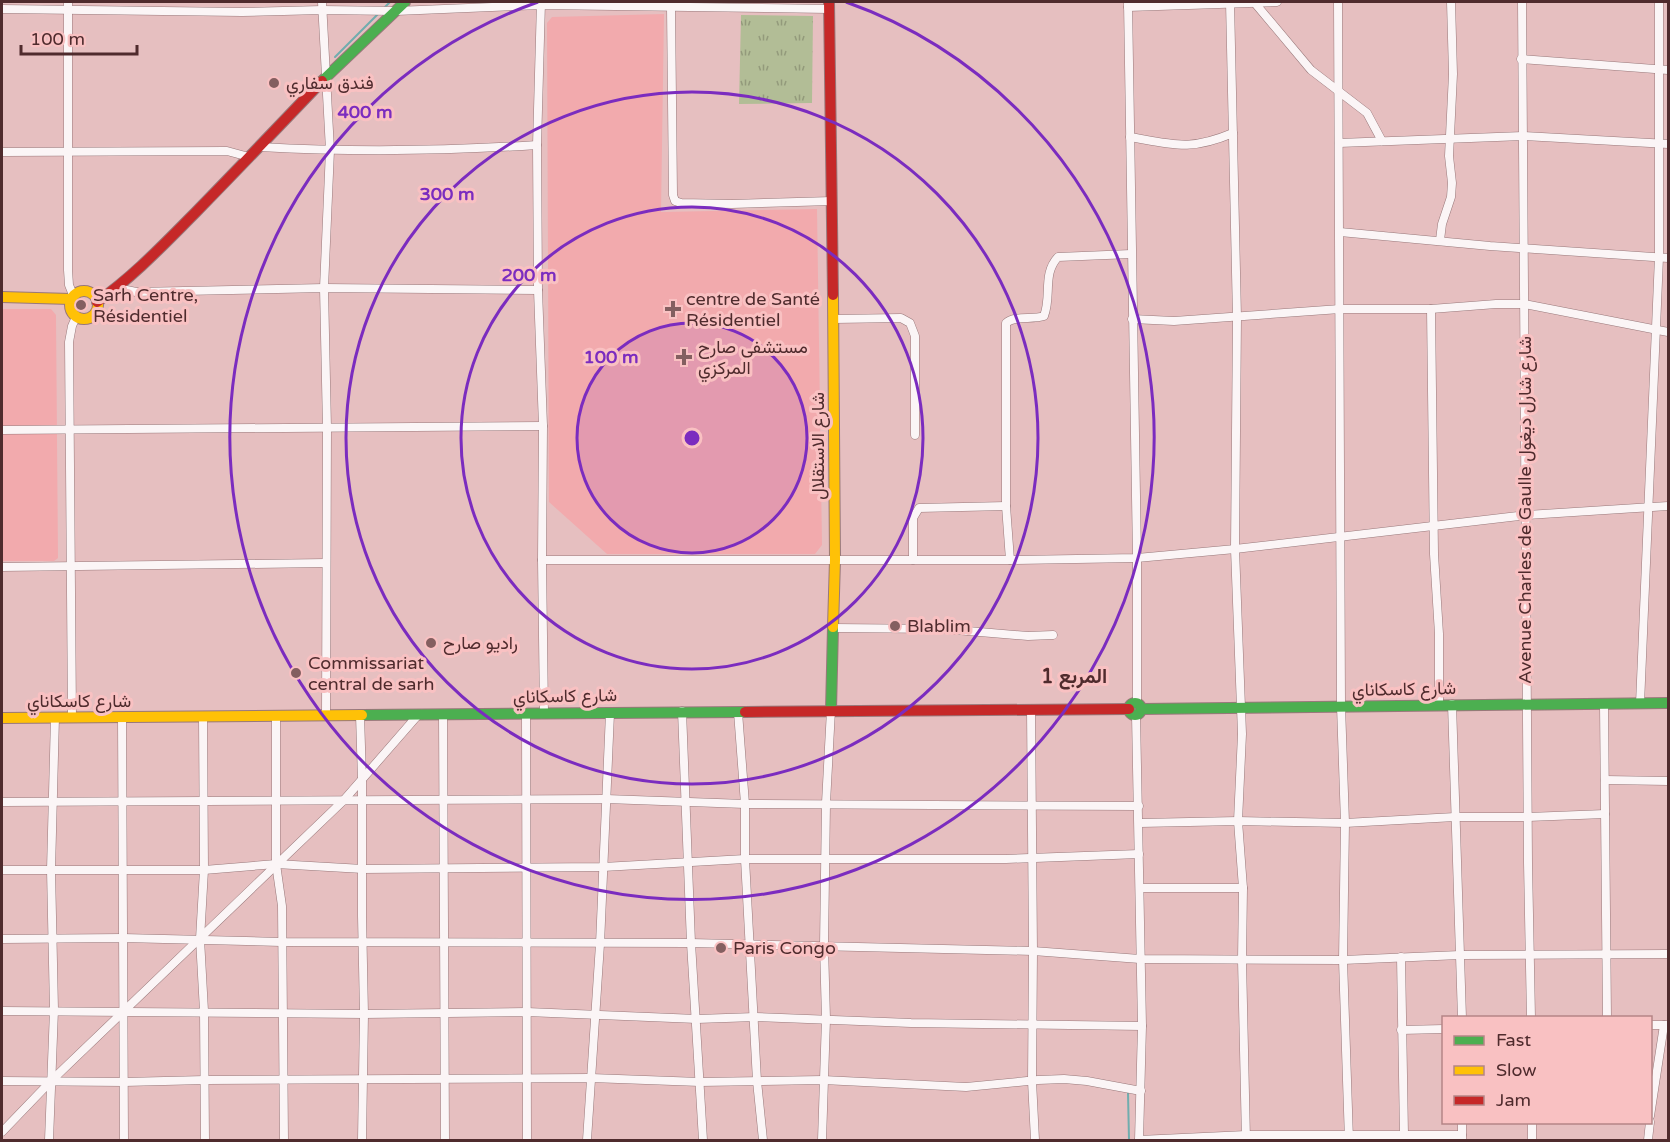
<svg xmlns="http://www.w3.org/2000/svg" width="1670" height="1142" font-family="'Varela Round',Vazirmatn,sans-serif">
<defs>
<pattern id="park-tufts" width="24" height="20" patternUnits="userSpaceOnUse" patternTransform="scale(1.5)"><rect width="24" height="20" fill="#b2bd96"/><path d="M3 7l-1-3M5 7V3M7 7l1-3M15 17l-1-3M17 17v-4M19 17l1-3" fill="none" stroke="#939a7b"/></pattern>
</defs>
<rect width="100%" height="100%" fill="#e6bfc0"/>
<!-- built -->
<g fill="#f2aaad">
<path d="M664,14L661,212L817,209L822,545L815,554H607L549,502L547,23L552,17Z"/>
<path d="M2,309H51L56,315L58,558L54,561H2Z"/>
</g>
<!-- park -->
<path fill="url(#park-tufts)" d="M741,15L813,16L812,103L739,104Z"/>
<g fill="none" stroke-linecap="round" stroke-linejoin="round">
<!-- stream -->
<g stroke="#70adae" stroke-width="2">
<path d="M384,8L390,2"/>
<path d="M335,57L380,12"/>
<path d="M1128,1093L1129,1140"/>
</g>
<defs>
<g id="street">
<path d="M68,2V270L69,285L73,295"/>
<path d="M322,2L330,150L324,288L327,428L326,715"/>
<path d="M541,2L537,145L538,290L543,426L542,560L544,713"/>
<path d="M1128,2L1137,558V703"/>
<path d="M1230,2L1237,317L1235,549L1242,734L1238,821L1243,888L1242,960L1246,1140"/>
<path d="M1254,2L1311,70L1367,113L1382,141"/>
<path d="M1338,2L1341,706L1345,823L1343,960L1349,1140"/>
<path d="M1522,2L1528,863L1531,1018"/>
<path d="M671,7L673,195L675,201L681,203L732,204L832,201"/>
<path d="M1128,7L1277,2"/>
<path d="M2,9L242,12L322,10L396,11L541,5L829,9"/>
<path d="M1521,59L1668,70"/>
<path d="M1130,137C1175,145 1190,151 1233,133"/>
<path d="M1339,143L1523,136L1668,144"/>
<path d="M260,147C352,152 444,151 537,145"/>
<path d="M2,152L227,151L249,157"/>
<path d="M1340,232L1490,246L1668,258"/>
<path d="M1440,240L1442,224L1451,197L1452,183L1449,156L1453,74L1451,2"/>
<path d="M117,288L136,292L324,288L538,290"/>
<path d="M1431,309L1434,554L1439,634V705"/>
<path d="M834,319L901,318L910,323L915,336V435"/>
<path d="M1132,319L1174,321L1340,309H1431L1496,304H1524L1668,332"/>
<path d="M2,430L543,426"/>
<path d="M542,560H1010L1137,558L1235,549L1527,515L1668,506"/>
<path d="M913,560V518L919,508L1006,506"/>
<path d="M1010,560L1006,506V323C1015,315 1032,320 1044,316C1052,296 1042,274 1058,257L1131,254"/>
<path d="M2,567L326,563"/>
<path d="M833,628L944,629L1028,636L1053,635"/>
<path d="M1452,704L1462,1018"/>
<path d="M1640,704L1659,257V2"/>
<path d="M1604,705L1607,1018"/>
<path d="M1031,709L1033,951L1032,1081L1035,1140"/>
<path d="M682,711L691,943L703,1140"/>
<path d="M738,712L745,804V859L757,1081L763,1140"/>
<path d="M526,713L527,1140"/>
<path d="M443,714L445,1140"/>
<path d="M360,715L362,779V916L364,1014L362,1140"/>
<path d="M1136,715L1142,1026L1139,1140"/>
<path d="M276,716V864L282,906L284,1140"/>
<path d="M72,717L69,342L72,326L76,317"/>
<path d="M122,717L124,1140"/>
<path d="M203,717L204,870L200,939L204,1011L205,1140"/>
<path d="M1605,780L1668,781"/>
<path d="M2,802L606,799L745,804L1139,806"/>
<path d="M1140,823L1238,821L1345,823L1455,817H1528L1605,814"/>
<path d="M2,870H204L276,864L363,869L603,867L745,859H1006L1139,854"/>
<path d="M1140,888H1243"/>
<path d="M2,939L123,938L281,942L691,943L1033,951L1140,959L1343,960L1460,955L1668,954"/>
<path d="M1401,957L1404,1135"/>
<path d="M2,1011L364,1014L527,1012L697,1019L755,1017L911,1023L1142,1026"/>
<path d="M1650,1025H1667"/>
<path d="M1401,1030L1444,1029"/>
<path d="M2,1081L124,1082L205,1080L591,1078L700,1082L823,1080L966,1087L1038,1080L1064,1079L1087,1081L1141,1091"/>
<path d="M1650,1116L1664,1025"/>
<path d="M1532,1122V1140"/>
<path d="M2,1132L51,1081L344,800L418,715"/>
<path d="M1462,1139V1122"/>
<path d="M49,1140L54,1010L51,870L55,717"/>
<path d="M587,1140L600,944L610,713"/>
<path d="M822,1140L826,1019L824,946L826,803L831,710"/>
<path d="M1139,1140L1246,1135H1462"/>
<path d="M1648,1140L1650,1122"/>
</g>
<g id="fast">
<path d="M322,81L405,2"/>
<circle cx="1135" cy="709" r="6"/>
<path d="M1141,709L1668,703"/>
<path d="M831,710L833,627"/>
<path d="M362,715L745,712"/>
</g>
<g id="slow">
<circle cx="84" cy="305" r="14"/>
<path d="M833,295L835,560L833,627"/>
<path d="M2,297L71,299"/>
<path d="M2,718L362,715"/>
</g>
<g id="jam">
<path d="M829,2L833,295"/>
<path d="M97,302C133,277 164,244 195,213C238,169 280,125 322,81"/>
<path d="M745,712L1129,709"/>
</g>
</defs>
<!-- street casing -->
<use href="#street" stroke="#98787a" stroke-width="9"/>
<!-- fast casing -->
<use href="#fast" stroke="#98787a" stroke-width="12"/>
<!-- slow casing -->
<use href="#slow" stroke="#98787a" stroke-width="12"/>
<!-- jam casing -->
<use href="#jam" stroke="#98787a" stroke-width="12"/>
<!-- street -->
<use href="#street" stroke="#fbf5f6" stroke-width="8"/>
<!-- fast -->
<use href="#fast" stroke="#4caf50" stroke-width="10"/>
<!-- slow -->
<use href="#slow" stroke="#ffc107" stroke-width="10"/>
<!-- jam -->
<use href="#jam" stroke="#c62828" stroke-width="10"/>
</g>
<!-- distance rings -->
<circle cx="692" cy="438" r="115" fill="#7b2cbf" fill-opacity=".12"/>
<g fill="none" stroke="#7b2cbf" stroke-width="3">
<circle cx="692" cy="438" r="115"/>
<circle cx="692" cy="438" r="231"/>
<circle cx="692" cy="438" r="346"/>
<path d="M846 2A462 462 0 1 1 538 2"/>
</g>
<!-- markers -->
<g fill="#845f60" stroke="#f9c1c2" stroke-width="2">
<circle cx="274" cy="83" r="6"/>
<circle cx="81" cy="305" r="6"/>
<path d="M670 300h6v6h6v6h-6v6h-6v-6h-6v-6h6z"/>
<path d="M681 348h6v6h6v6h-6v6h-6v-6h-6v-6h6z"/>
<circle cx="895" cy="626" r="6"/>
<circle cx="431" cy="643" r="6"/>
<circle cx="296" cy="673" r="6"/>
<circle cx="721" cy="948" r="6"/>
</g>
<g text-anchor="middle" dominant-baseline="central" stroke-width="6" stroke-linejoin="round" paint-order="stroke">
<!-- poi labels -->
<g font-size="18" fill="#4f2b2d" stroke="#f9c1c2" text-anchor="start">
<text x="286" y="83">فندق سفاري</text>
<text x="93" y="295">Sarh Centre,<tspan x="93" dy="21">Résidentiel</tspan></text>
<text x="686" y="299">centre de Santé<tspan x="686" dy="21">Résidentiel</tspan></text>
<text x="698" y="347">مستشفى صارح<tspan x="698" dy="21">المركزي</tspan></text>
<text x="907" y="626">Blablim</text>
<text x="443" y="643">راديو صارح</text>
<text x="308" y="663">Commissariat<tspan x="308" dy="21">central de sarh</tspan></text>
<text x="733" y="948">Paris Congo</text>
</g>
<!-- street labels -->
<g font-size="18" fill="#4f2b2d" stroke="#f9c1c2">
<text transform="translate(818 446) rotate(-90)">شارع الاستقلال</text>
<text transform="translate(1525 510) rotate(-90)">Avenue Charles de Gaulle شارع شارل ديغول</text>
<text transform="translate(1404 689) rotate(-1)">شارع كاسكاناي</text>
<text transform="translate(565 696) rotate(-1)">شارع كاسكاناي</text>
<text x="79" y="701">شارع كاسكاناي</text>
</g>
<!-- neighbourhood labels -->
<g font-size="20" font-weight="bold" fill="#4f2b2d" stroke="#f9c1c2">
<text x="1074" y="677">المربع 1</text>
</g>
</g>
<circle cx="692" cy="438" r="9" fill="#7b2cbf" stroke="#f9c1c2" stroke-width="3"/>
<g font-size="18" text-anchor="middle" font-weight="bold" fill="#7b2cbf" stroke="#f9c1c2" stroke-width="6" stroke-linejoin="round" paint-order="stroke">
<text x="365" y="118">400 m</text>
<text x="447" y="200">300 m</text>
<text x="529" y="281">200 m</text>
<text x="611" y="363">100 m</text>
</g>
<!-- border -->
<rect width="1670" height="1142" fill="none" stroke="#4f2b2d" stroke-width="6"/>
<!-- legend -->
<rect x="1442" y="1016" width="210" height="108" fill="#f9c1c2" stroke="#b58586" stroke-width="1.5"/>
<rect x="1454" y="1036" width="30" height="9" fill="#4caf50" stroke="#b58586" stroke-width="1.5"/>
<text x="1496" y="1046" font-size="18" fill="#4f2b2d">Fast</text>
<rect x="1454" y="1066" width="30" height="9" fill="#ffc107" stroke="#b58586" stroke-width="1.5"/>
<text x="1496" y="1076" font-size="18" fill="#4f2b2d">Slow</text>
<rect x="1454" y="1096" width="30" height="9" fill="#c62828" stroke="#b58586" stroke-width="1.5"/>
<text x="1496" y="1106" font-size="18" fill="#4f2b2d">Jam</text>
<!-- scale -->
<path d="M21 45v9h116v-9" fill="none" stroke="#4f2b2d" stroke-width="3"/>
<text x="30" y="45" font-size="18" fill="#4f2b2d" stroke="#f9c1c2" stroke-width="4.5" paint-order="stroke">100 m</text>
</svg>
